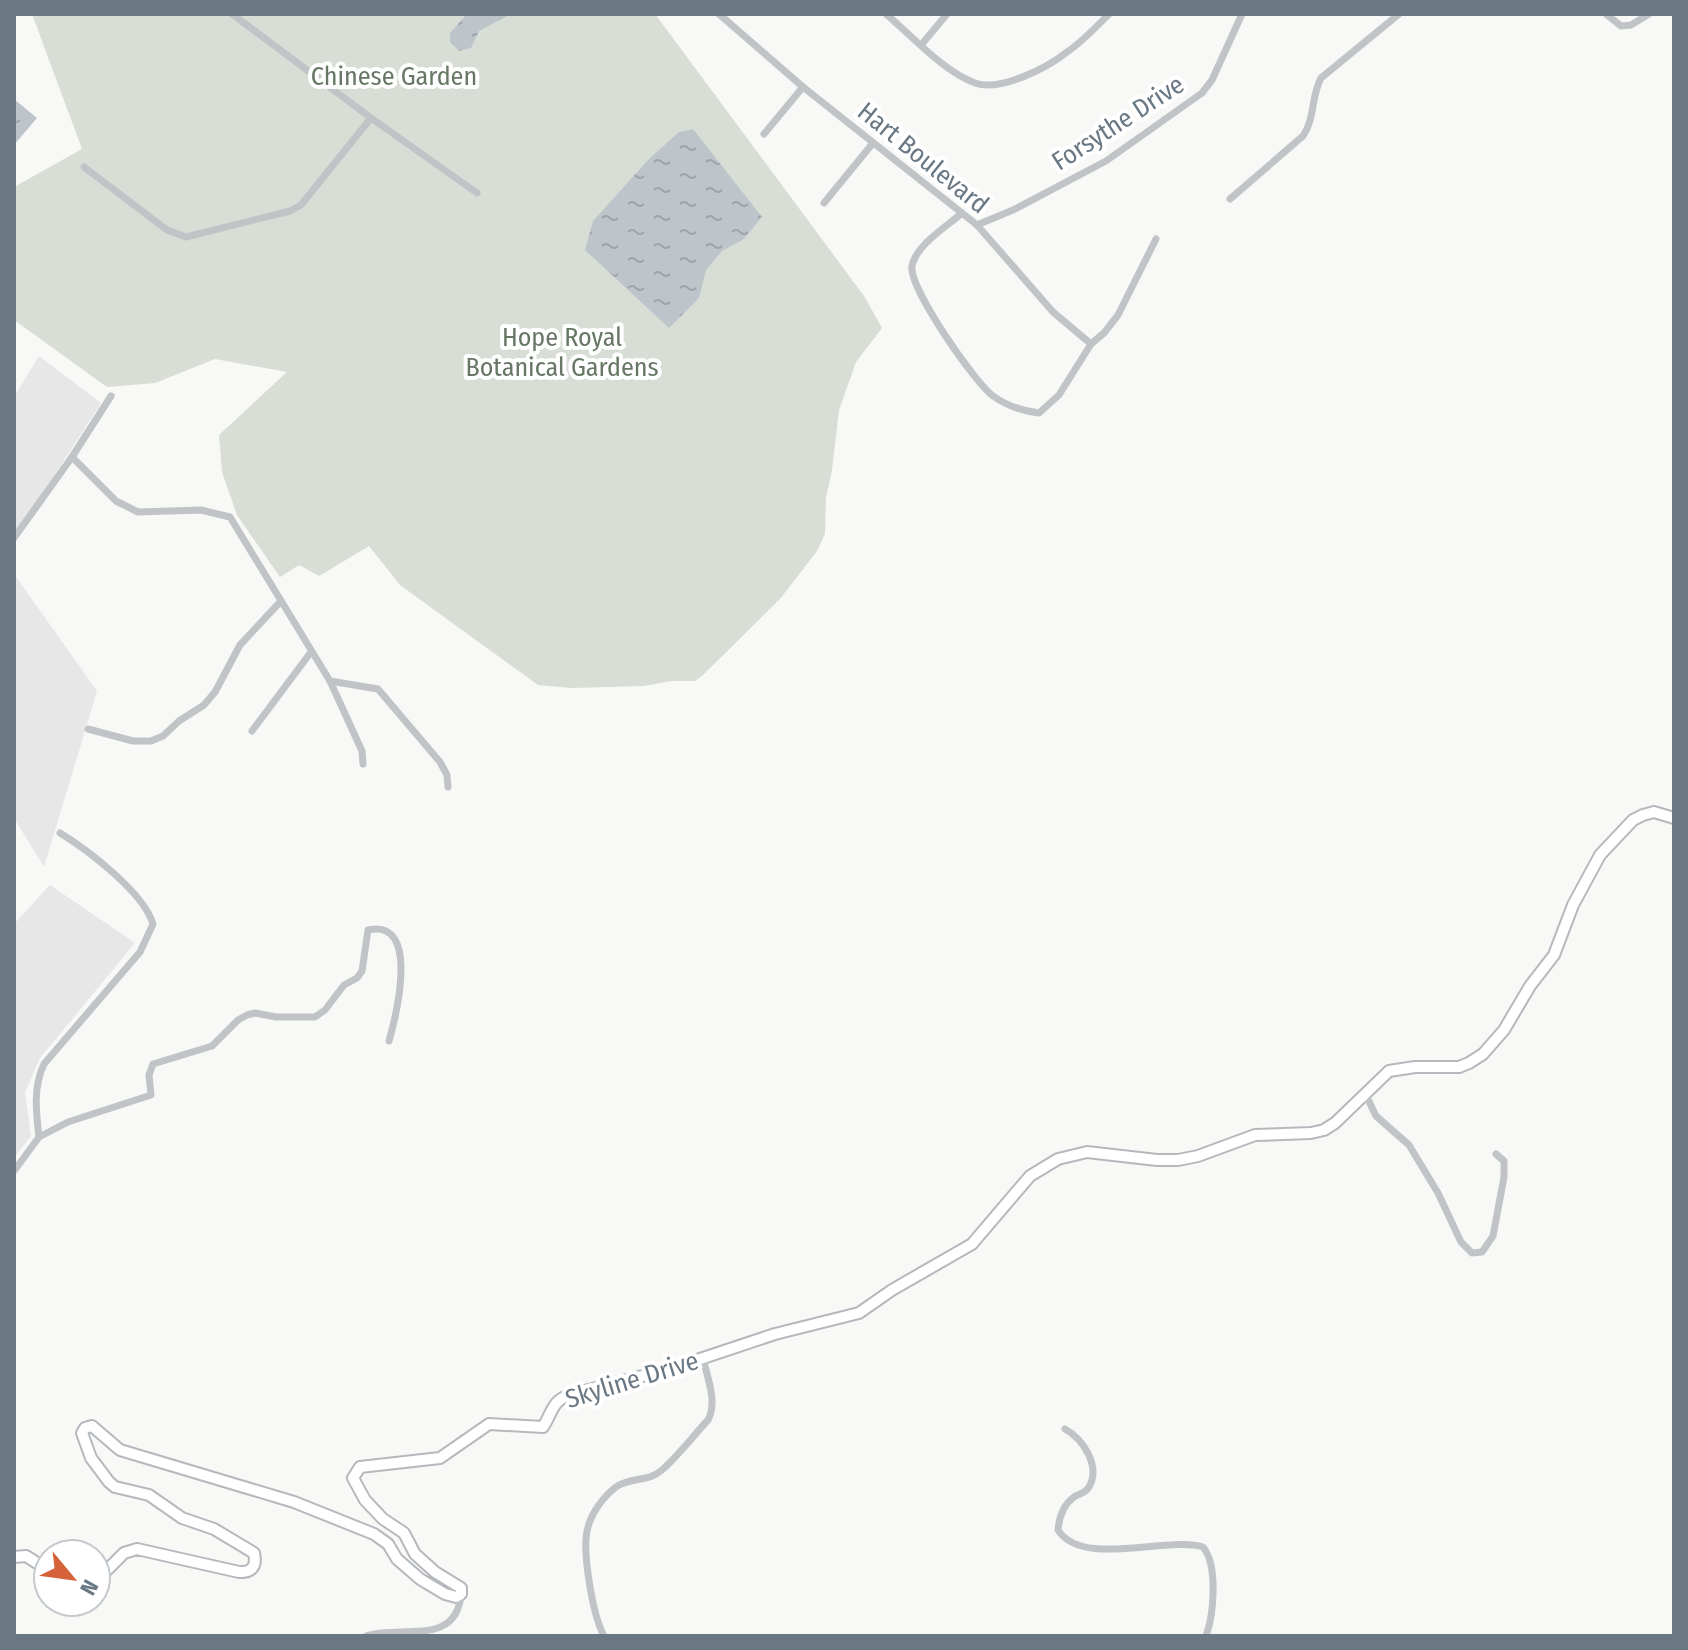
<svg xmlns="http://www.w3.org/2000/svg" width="1688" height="1650" font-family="'Fira Sans Condensed',sans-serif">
<defs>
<pattern id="water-ripples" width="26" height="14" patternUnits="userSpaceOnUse" patternTransform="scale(2)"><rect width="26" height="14" fill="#bdc5cb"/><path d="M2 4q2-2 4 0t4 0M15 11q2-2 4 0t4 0" fill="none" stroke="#9ea5aa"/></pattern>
</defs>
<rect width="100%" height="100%" fill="#f8f8f6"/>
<!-- built -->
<g fill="#e6e7e6">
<path d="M39,356L101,403L14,538V397Z"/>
<path d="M14,574L97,691L44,867L14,818Z"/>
<path d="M50,885L135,943L40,1058L25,1092L31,1136L14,1158V924Z"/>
</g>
<!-- garden -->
<path fill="#d8ddd5" d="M32,14H655L864,296L882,328L856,362L839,410L832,470L826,498L825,534L817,551L780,599L702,676L695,681H671L644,686L571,688L538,685L400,585L369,546L319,576L299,565L280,577L237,515L222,472L219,435L287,372L215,359L155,383L107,387L14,320V187L82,149Z"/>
<!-- water -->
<g fill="url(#water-ripples)">
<path d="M467,14H511L479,31L471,48L459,51L450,42V33Z"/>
<path d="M14,99L37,118L14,145Z"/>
<path d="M693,129L762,217L744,239L722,251L706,270L699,298L669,328L585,250L593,221L649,159L679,132Z"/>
</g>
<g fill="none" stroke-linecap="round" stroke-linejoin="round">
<defs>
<g id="secondary">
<path d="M14,1557L26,1556L48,1570"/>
<path d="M96,1581L124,1553L137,1549L239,1572C252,1573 257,1566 254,1553L214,1529L182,1518L149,1495L115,1487L109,1482L91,1458L82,1433L85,1428L92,1426L120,1450L294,1502L374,1534L388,1544L397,1559L420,1579L445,1594L456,1597L461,1594V1588L435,1572L415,1554L404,1533L383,1519L365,1500L353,1478L360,1467L440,1458L489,1424L543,1427C552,1413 552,1401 569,1395L673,1368L775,1334L859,1313L892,1290L972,1244L1030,1176L1058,1159L1087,1152L1157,1160H1178L1198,1156L1255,1135L1311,1133L1324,1130L1335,1123L1389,1071L1415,1067H1459L1469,1063L1483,1054L1504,1030L1530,986L1554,955L1573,905L1600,855L1633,820L1643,815L1654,812L1674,818"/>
</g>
</defs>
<!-- secondary casing -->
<use href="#secondary" stroke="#b5b9bd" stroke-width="14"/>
<!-- street -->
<g stroke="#c0c4c7" stroke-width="7">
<path d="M232,14L371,118L477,193"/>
<path d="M719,14L803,87L977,225L1053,312L1091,344"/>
<path d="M886,14C911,35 944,72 975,83C1000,92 1047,68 1067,52C1082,42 1096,27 1109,14"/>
<path d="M1606,14L1621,26L1631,25L1649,14"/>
<path d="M922,44L947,14"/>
<path d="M764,134L803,87"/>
<path d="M84,167L167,230L186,237L290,211L301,205L371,118"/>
<path d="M1230,199L1303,136C1315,119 1311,96 1321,78L1399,14"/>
<path d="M824,203L873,143"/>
<path d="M962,213C946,227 916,245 912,266C908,287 975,383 993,396C1007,406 1022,411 1039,413L1059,395L1091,344L1104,333L1118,315L1156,239"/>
<path d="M977,225L1013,210L1106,161L1202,93L1212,80L1242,14"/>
<path d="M72,457L116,501L138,512L201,510L230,517L330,681L362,751L363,764"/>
<path d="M14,538L72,457L111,396"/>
<path d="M330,681L378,689L440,762L447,775L448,787"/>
<path d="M88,729L133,741H151L163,736L179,721L204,705L215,692L240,645L281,601"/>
<path d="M252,731L311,652"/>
<path d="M1365,1093L1376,1116L1409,1145L1438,1193L1461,1242L1472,1253L1482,1252L1493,1236L1504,1177V1161L1496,1154"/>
<path d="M39,1137L68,1122L151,1095L149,1075L153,1064L212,1046L238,1020L247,1015L255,1013L276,1017H315L325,1010L344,985L357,978L362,971L368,930C421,918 396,1016 389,1041"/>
<path d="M14,1171L39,1137C36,1112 33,1087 44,1064L140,952L153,924C144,893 88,850 60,833"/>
<path d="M1065,1429C1083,1439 1101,1466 1089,1487C1085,1494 1079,1493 1074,1497C1063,1505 1059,1518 1058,1530C1082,1568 1167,1536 1203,1547C1218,1565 1214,1614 1206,1636"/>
<path d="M366,1636C401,1625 457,1647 461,1594"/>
<path d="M604,1636C593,1616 581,1549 588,1527C592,1512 604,1496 616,1487C630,1477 649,1482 662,1470C679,1455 693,1436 708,1420C718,1402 707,1377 703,1358"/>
</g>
<!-- secondary -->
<use href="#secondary" stroke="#fff" stroke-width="10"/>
</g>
<g text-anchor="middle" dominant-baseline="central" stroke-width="8" stroke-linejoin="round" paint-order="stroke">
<!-- park labels -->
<g font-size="26" fill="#667764" stroke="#fff">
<text x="394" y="76">Chinese Garden</text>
<text x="562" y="337">Hope Royal<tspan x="562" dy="30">Botanical Gardens</tspan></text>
</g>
<!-- street labels -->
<g font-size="26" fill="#6a7884" stroke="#fff">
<text transform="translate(1118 123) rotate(-33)">Forsythe Drive</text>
<text transform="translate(923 158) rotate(39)">Hart Boulevard</text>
<text transform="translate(632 1380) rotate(-17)">Skyline Drive</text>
</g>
</g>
<!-- border -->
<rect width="1688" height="1650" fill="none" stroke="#6a7884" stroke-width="32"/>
<!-- north arrow -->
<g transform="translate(72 1578) rotate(119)"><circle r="38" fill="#ffffff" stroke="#c3c9ce" stroke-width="2"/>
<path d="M0-6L14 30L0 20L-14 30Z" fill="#d56238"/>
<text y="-12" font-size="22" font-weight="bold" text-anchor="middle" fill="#6a7884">N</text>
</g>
</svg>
